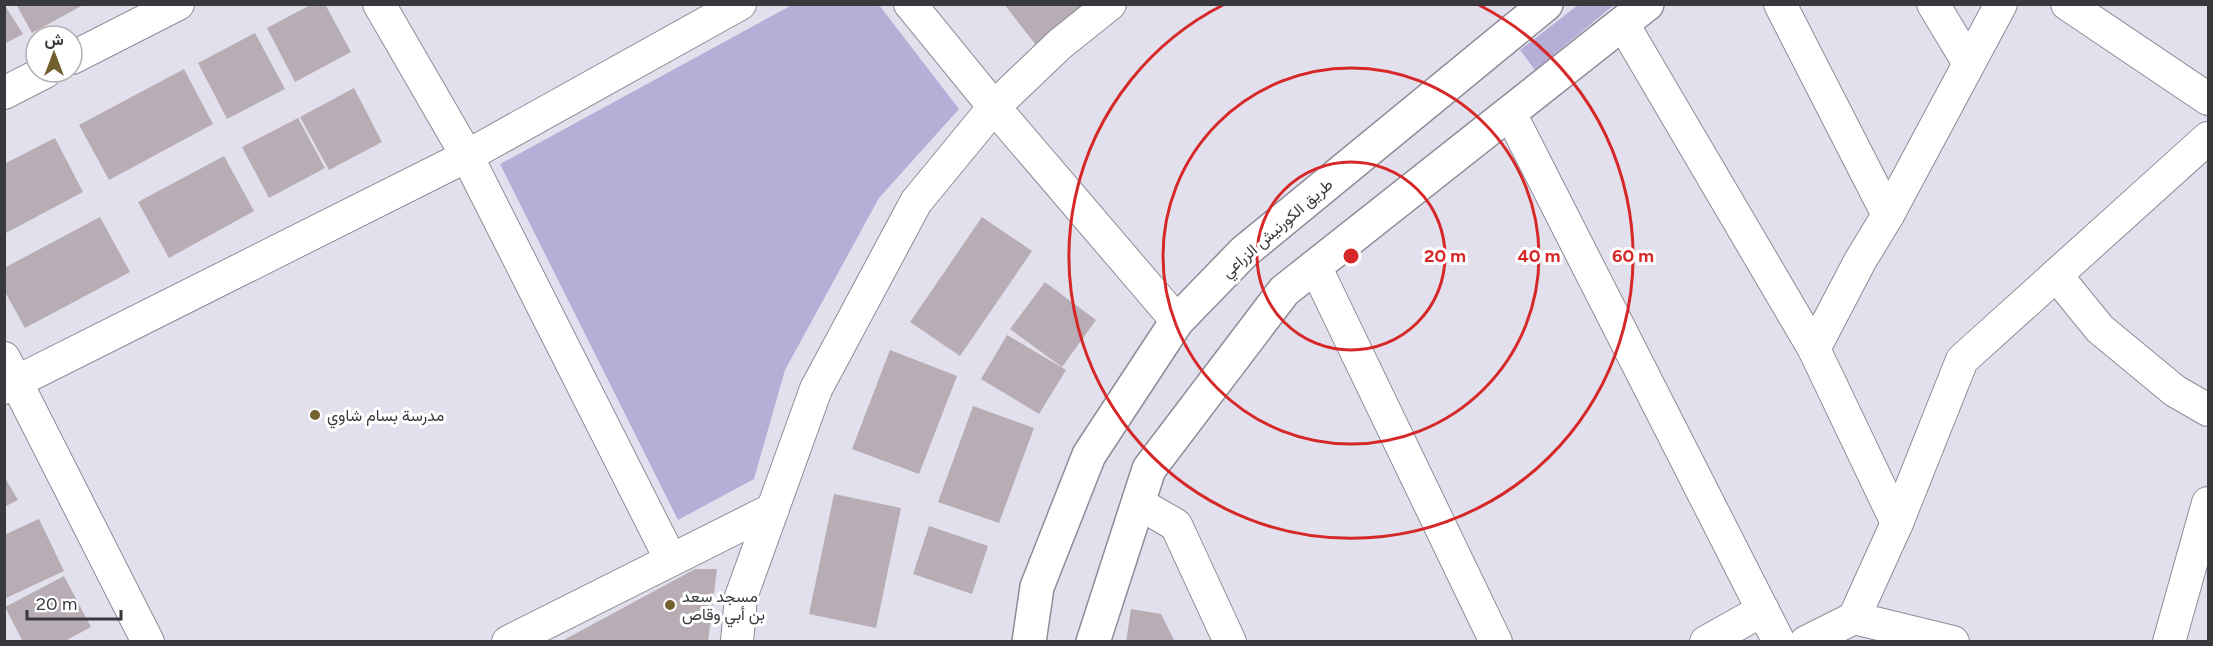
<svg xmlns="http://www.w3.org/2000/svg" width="2213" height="646" font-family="Figtree,Vazirmatn,sans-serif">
<rect width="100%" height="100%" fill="#e2e0ed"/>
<!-- green -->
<g fill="#b7aed8">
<path d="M792,5H879L959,109L879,198L785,370L754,479L678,520L500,164Z"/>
<path d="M1578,5H1614L1535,70L1520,50Z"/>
</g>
<!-- building -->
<g fill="#b8adb5">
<path d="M4,4L23,34L4,44Z"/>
<path d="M16,4H85L32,33Z"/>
<path d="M312,4H325L351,52L295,82L267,28Z"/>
<path d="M1004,4H1095L1039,49Z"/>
<path d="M255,33L285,89L227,119L198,63Z"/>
<path d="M184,69L213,124L109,180L79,125Z"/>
<path d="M354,88L382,142L329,170L300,117Z"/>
<path d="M298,118L325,168L269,198L242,147Z"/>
<path d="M55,138L83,192L4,234V164Z"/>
<path d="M224,156L254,211L169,258L138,202Z"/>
<path d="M100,217L130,272L25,328L4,290V268Z"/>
<path d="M982,217L1032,251L960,356L910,322Z"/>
<path d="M1045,282L1096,320L1062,367L1010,329Z"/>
<path d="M1007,335L1066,370L1039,414L981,379Z"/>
<path d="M890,350L957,376L919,474L852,449Z"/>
<path d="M973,406L1034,428L999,523L938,502Z"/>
<path d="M4,476L18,500L4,507Z"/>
<path d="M834,494L901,508L876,628L809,614Z"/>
<path d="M39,519L64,571L4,599V535Z"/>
<path d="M929,526L988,546L972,594L913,574Z"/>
<path d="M695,569H717L708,642H560Z"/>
<path d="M64,576L91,627L63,642H23L5,607Z"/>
<path d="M1131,609L1161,614L1175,642H1126Z"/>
</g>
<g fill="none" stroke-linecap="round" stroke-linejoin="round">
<defs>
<g id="street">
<path d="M379,4L467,156L671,560"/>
<path d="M910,4L994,107L1177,321"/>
<path d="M1780,4L1888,215"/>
<path d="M1933,4L1968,62"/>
<path d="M2067,4L2208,99"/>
<path d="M1623,24L1814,349L1897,523L1854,618"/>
<path d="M72,58L178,4"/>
<path d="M4,93L45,72"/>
<path d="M1510,113L1779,642"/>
<path d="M1315,266L1496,642"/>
<path d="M2056,275L2100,329L2175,391L2208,410"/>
<path d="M1814,349L1860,261L1888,215L2001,4"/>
<path d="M4,358L148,642"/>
<path d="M4,388L467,156L740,4"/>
<path d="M1138,503L1176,525L1230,642"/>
<path d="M1897,523L1962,360L2208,138"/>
<path d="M508,642L773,509"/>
<path d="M737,642L741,597L816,389L916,202L994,107L1060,44L1110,4"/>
<path d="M1706,642L1763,610"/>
<path d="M1806,642L1854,618L1953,642"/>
<path d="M2169,642L2208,503"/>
</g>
<g id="secondary">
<path d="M1029,642L1037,587L1089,455L1177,321L1244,252L1546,4"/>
<path d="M1093,642L1149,469L1284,291L1647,4"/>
</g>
</defs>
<!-- street casing -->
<use href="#street" stroke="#8e8c98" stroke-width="34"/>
<!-- secondary casing -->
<use href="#secondary" stroke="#8e8c98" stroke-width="36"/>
<!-- street -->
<use href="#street" stroke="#fff" stroke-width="32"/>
<!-- secondary -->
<use href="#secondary" stroke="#fff" stroke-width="33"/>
</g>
<!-- distance rings -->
<g fill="none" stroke="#d62828" stroke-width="3">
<circle cx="1351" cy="256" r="94"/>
<circle cx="1351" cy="256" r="188"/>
<path d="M1479 5A282 282 0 1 1 1223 5"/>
</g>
<!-- markers -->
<g fill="#73602f" stroke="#fff" stroke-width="2">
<circle cx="315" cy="415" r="6"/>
<circle cx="670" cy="605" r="6"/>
</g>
<g text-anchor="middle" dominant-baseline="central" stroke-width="6" stroke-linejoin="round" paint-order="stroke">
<!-- street labels -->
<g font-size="16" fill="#39383d" stroke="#fff">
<text transform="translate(1277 228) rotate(-41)">طريق الكورنيش الزراعي</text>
</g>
<!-- poi labels -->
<g font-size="16" fill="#39383d" stroke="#fff" text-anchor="start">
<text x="327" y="415">مدرسة بسام شاوي</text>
<text x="682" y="596">مسجد سعد<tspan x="682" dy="18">بن أبي وقاص</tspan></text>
</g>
</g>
<circle cx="1351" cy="256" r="9" fill="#d62828" stroke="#fff" stroke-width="3"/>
<g font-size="18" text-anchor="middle" font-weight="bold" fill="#d62828" stroke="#fff" stroke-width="6" stroke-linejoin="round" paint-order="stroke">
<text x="1445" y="262">20 m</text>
<text x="1539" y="262">40 m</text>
<text x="1633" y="262">60 m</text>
</g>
<!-- border -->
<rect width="2213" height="646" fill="none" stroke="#39383d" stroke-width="12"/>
<!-- north arrow -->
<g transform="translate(54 54)"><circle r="28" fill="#ffffff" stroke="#b0afb1" stroke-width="1.5"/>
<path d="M0-4.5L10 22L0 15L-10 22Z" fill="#73602f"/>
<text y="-9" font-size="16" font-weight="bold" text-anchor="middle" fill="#39383d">ش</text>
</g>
<!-- scale -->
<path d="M27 610v9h94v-9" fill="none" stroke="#39383d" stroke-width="3"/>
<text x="36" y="610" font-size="18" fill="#39383d" stroke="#ffffff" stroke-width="4.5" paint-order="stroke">20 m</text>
</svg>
